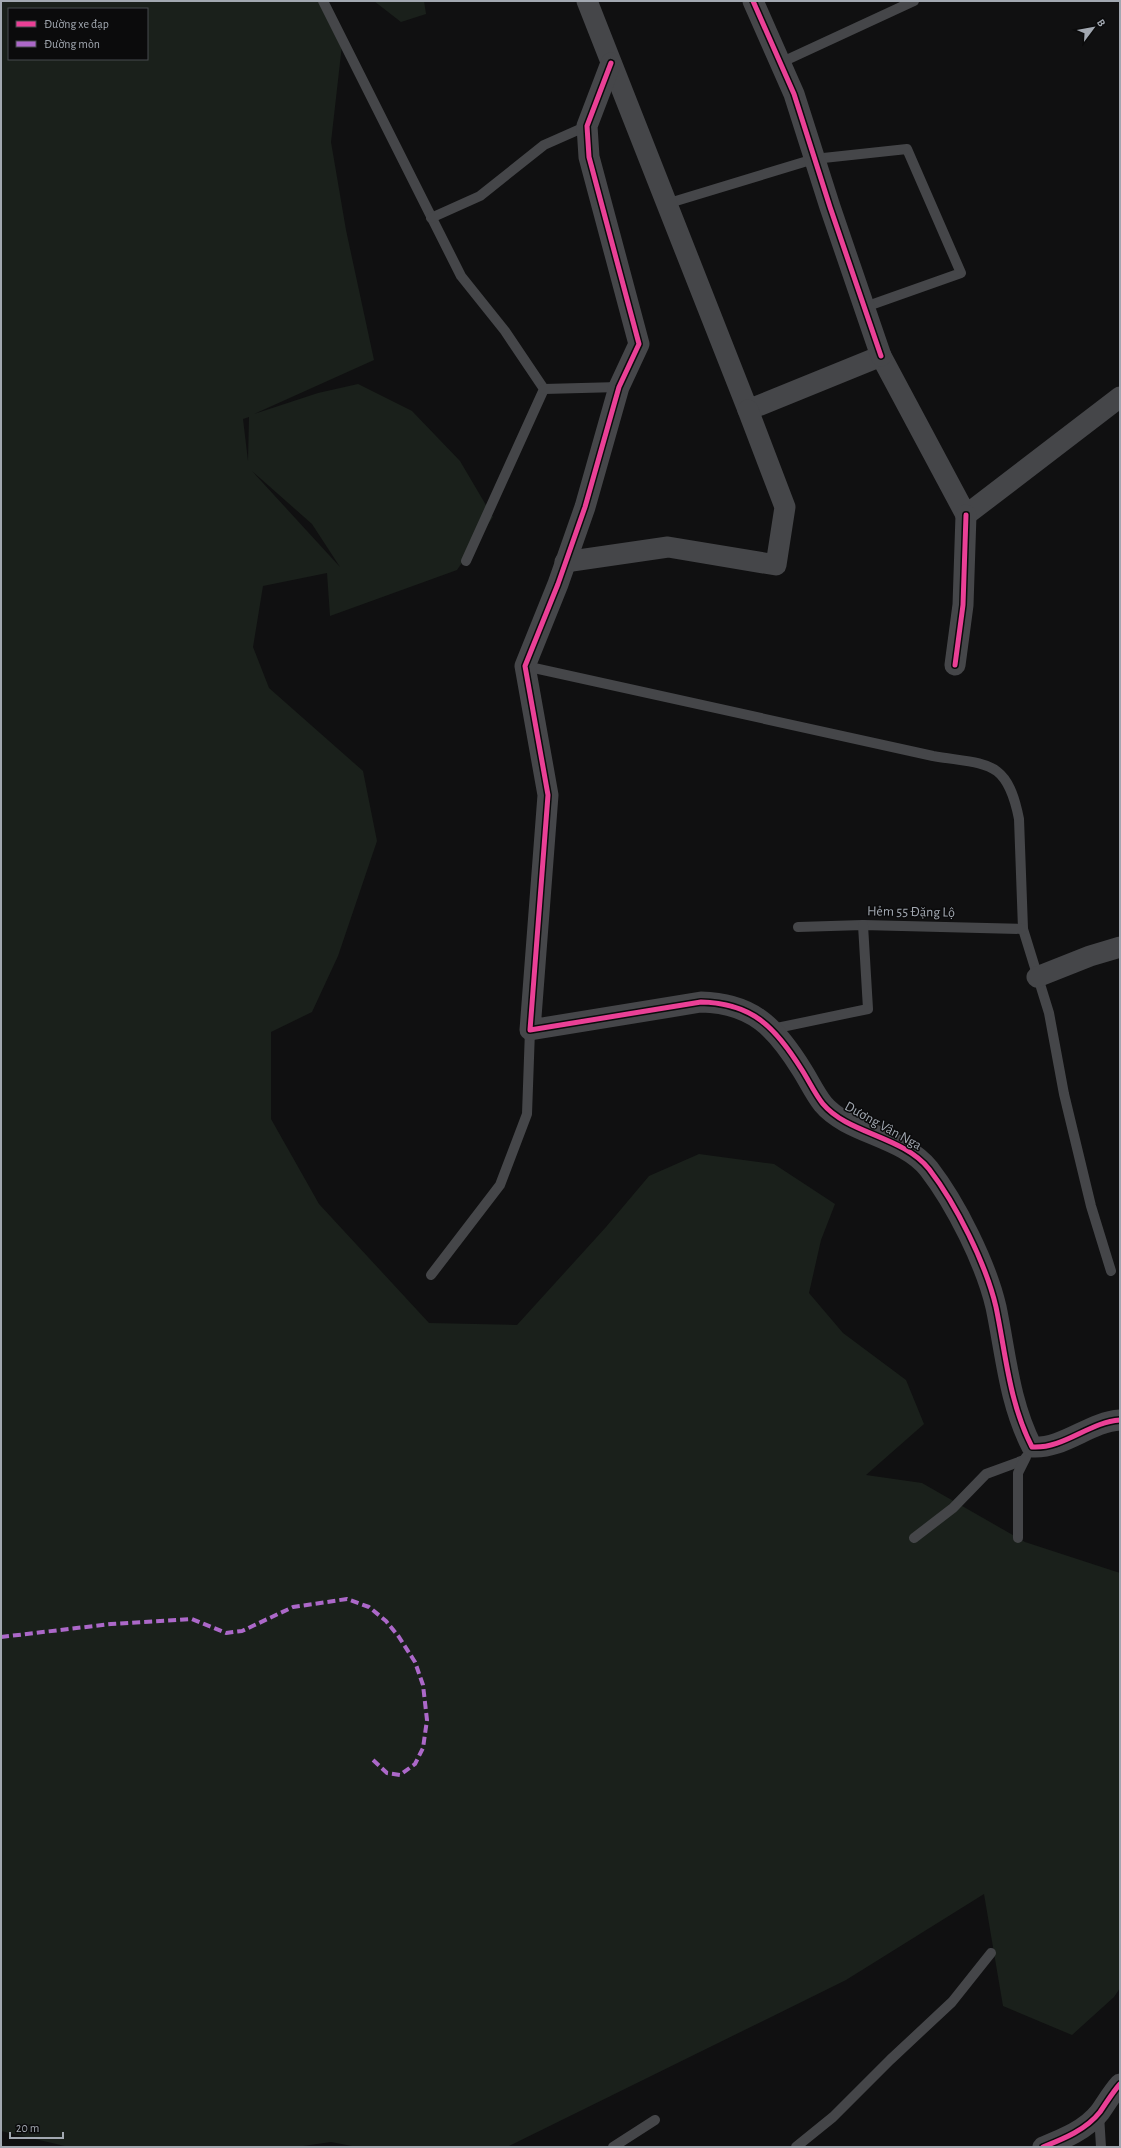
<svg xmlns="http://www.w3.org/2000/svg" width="1121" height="2148" font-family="'Alegreya Sans',sans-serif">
<rect width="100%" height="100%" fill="#101011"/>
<!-- green -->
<g fill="#1a201b" fill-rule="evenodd">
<path d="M1,1H327L342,45L331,142L346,230L374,360L254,414L318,393L358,384L412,411L460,461L493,517L457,570L330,616L327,573L263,586L253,647L269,688L363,771L377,841L338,956L312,1012L271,1032V1119L319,1204L429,1323L517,1325L606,1227L649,1176L699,1154L774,1164L835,1204L821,1240L809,1293L843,1333L906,1380L924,1424L866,1475L922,1483L1025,1542L1120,1573V1988L1114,1997L1072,2035L1003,2006L984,1894L846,1980L507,2147H357L331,2142L296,2147H69L1,2131ZM9,9H147V59H9ZM249,417L248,461L243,419ZM252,471L312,524L340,567Z"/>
<path d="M374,1H424L426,14L401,22Z"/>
</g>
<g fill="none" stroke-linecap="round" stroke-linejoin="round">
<!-- service -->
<g stroke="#454649" stroke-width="10">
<path d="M323,1L461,276L505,331L544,389L466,561"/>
<path d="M780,63L914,1"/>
<path d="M666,204L814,159L907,149L961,273L865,307"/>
<path d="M431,218L480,196L544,145L587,126"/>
<path d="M544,389L619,387"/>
<path d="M525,666L933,756C987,765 1007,758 1019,819L1023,929L1049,1013L1064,1094L1091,1206L1111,1271"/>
<path d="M798,927L863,925L1023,929"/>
<path d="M772,1029L868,1009L863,925"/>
<path d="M431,1275L500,1185L527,1114L530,1030"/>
<path d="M914,1538L953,1508L986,1474L1024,1460"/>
<path d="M1018,1538V1473L1026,1457"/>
<path d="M1099,2115L1101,2147"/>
<path d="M613,2147L655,2120"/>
<path d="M796,2147L833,2117L890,2060L952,2002L991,1953"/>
</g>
<!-- minor -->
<g stroke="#454649" stroke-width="21">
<path d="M587,1L748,410L881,356L966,515L1120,397"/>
<path d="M753,1L794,94L830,207L881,356"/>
<path d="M611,63L587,126L589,157L639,344L619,387L585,507L558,584L525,666L548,795L530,1030L701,1002C753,1003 776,1028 802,1070C809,1081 815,1094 823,1104C848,1134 903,1136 929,1169C956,1204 986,1264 996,1307C1006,1355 1009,1402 1032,1447C1064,1449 1089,1422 1120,1420"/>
<path d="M565,562L668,547L776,565L785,507L748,410"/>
<path d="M955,665L963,605L966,515"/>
<path d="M1037,977L1090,956L1120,947"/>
<path d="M1043,2147C1063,2139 1086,2130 1100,2112C1107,2102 1112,2093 1120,2084"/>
</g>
<!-- quiet -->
<path stroke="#ac68c9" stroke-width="4" stroke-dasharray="8 4" stroke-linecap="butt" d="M1,1637L111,1624L192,1619L226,1633L242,1631L293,1607L347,1599L369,1607L386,1621L399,1637L415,1662L423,1685L427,1720L423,1748L415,1764L400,1775L387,1773L373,1760"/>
<defs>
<g id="cycleway">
<path d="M753,1L794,94L830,207L881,356"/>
<path d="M611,63L587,126L589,157L639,344L619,387L585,507L558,584L525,666L548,795L530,1030L701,1002C753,1003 776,1028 802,1070C809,1081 815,1094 823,1104C848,1134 903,1136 929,1169C956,1204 986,1264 996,1307C1006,1355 1009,1402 1032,1447C1064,1449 1089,1422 1120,1420"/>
<path d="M955,665L963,605L966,515"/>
<path d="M1043,2147C1063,2139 1086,2130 1100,2112C1107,2102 1112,2093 1120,2084"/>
</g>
</defs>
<!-- cycleway casing -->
<use href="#cycleway" stroke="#0b0b0c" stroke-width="8"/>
<!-- cycleway -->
<use href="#cycleway" stroke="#ea4096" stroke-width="5"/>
</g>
<g text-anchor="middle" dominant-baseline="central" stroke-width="3" stroke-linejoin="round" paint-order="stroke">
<!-- street labels -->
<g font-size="14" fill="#a2a8b1" stroke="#0b0b0c">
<text transform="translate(911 912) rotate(1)">Hẻm 55 Đặng Lộ</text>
<text transform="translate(883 1126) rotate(29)">Dương Vân Nga</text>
</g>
</g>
<!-- border -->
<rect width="1121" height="2148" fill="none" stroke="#a2a8b1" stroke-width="4"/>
<!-- legend -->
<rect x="8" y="8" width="140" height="52" fill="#0b0b0c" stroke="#474a4e"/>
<rect x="16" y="21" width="20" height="6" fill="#ea4096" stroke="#474a4e"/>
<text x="44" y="28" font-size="12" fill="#a2a8b1">Đường xe đạp</text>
<rect x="16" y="41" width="20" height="6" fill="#ac68c9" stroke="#474a4e"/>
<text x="44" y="48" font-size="12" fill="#a2a8b1">Đường mòn</text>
<!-- north arrow -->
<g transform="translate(1093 28) rotate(58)" stroke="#0b0b0c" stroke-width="3" paint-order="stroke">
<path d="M0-3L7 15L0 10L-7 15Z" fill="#a2a8b1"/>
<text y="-6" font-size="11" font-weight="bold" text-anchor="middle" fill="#a2a8b1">B</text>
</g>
<!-- scale -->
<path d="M10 2132v6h53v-6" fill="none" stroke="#a2a8b1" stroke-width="2"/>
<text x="16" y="2132" font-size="12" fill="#a2a8b1" stroke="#0b0b0c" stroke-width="3" paint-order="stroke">20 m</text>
</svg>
